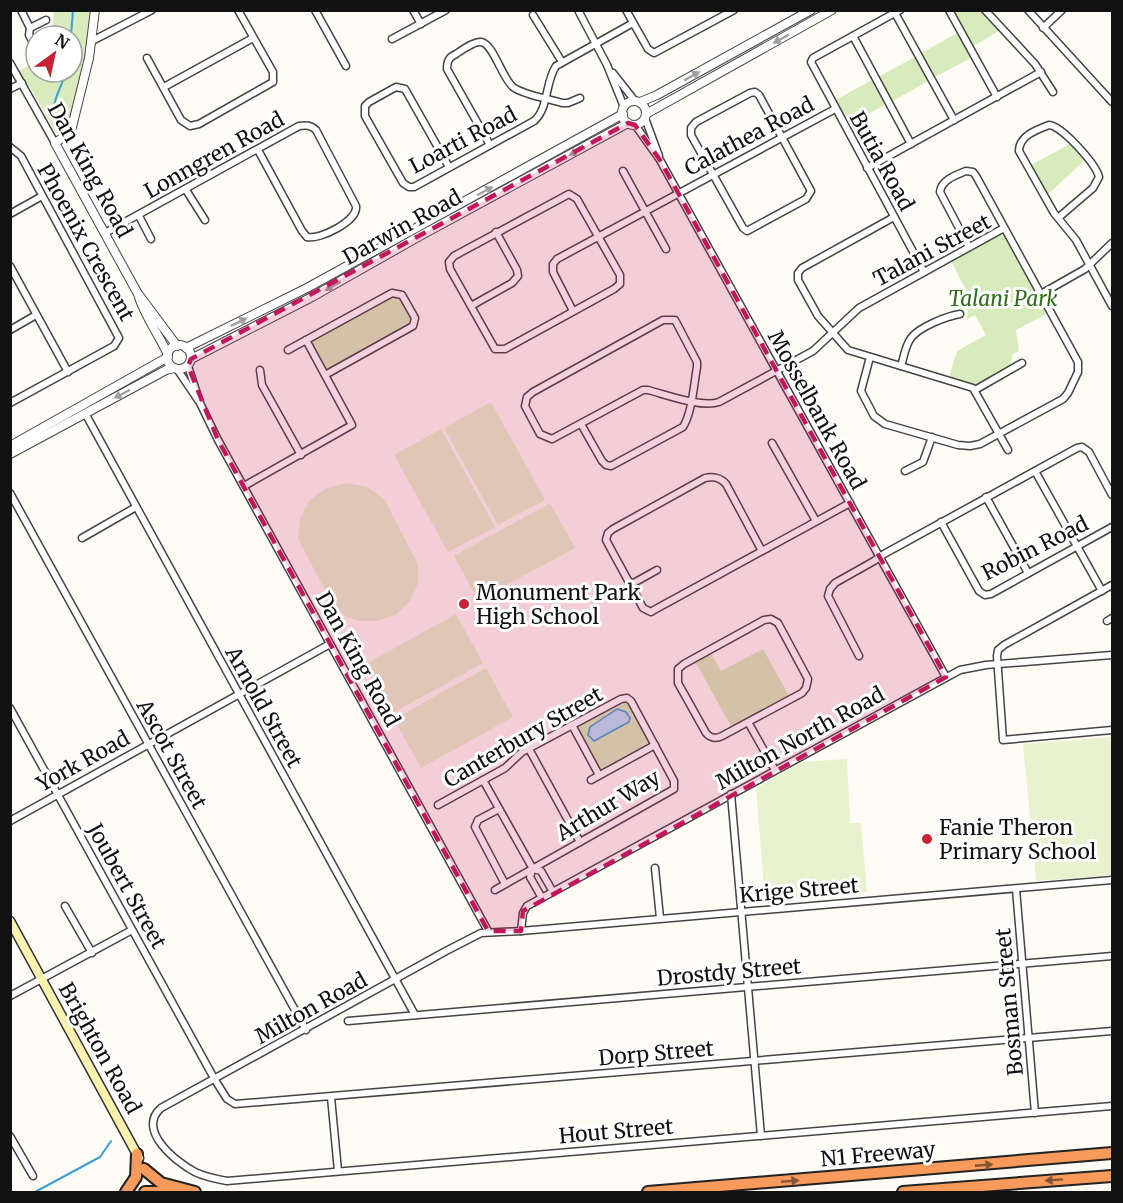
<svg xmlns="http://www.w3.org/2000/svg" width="1123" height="1203" font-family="Merriweather,serif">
<rect width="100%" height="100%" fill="#fffcf5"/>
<!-- green -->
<g fill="#d7ebbc">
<path d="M54,11H91L87,50L68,126L63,133L59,135L56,133L30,87H28L19,71L36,61V72H72V36H51Z"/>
<path d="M952,11H980L999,31L972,47Z"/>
<path d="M957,33L971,58L933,78L920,54Z"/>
<path d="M915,57L928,81L891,102L878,77Z"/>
<path d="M872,80L886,104L847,126L834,101Z"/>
<path d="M1070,144L1085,160L1047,195L1031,165Z"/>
<path d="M998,234L1006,236L1048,313L1016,330L1019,351L1013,354L1010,366L1007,369L976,385L949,377L957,351L986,335L975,315L966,320L968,311L961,301L969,296L951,261Z"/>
<path d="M394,295L401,298L412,319L411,325L329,369H325L312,345L314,339Z"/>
<path d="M763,649L789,696L732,728L695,661L710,652L721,671Z"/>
<path d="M624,701L630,705L649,740L647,747L604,770L598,767L578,731L580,724Z"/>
</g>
<!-- pitch -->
<g fill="#e8f2ce">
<path d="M491,402L545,500L498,525L444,428Z"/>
<path d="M441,429L495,527L448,552L394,455Z"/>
<path d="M346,483L367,487L384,499L418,564V583L410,601L397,614L378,621H358L345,616L334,607L298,539L300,519L309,501L325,489Z"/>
<path d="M550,503L575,548L478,600L454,556Z"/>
<path d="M456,614L483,663L391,714L364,665Z"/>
<path d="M486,668L513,717L421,768L394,719Z"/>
<path d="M1112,737V875L1036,881L1023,744Z"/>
<path d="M847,759L850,823H861L867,892L765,900L756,788L801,762Z"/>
</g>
<!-- water -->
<path fill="#b8e3f8" stroke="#3d9ed1" stroke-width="1.5" d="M617,709L626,712L630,718L629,722L594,741L588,735L590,727Z"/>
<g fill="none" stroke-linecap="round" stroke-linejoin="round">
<!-- stream -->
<g stroke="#3d9ed1" stroke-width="2">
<path d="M71,36L73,10"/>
<path d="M57,128C48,103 59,95 66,72"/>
<path d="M35,1192L100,1157L111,1141"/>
</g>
<defs>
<g id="minor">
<path d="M21,10L30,28"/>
<path d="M315,10L346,66"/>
<path d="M413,10L421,24"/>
<path d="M578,10L607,65L624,107"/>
<path d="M626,10L648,49L654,53L734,10"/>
<path d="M900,10L813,58L811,62L924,272"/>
<path d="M949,10L997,97"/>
<path d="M985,10L1035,64L1053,92"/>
<path d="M1028,10L1112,102"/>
<path d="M895,13L954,120"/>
<path d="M533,15L562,62"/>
<path d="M1043,28L1062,10"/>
<path d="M853,36L911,144"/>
<path d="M392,39L446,10"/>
<path d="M92,41L152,10"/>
<path d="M35,46L29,35L30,28L46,20"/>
<path d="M147,58L181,120L190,126L199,124L273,82V72L238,10"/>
<path d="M10,63L55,143"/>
<path d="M613,73L635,101"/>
<path d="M164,87L253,38"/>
<path d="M10,89L22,83"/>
<path d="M755,92L759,95L811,191L806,199L747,231L743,228L691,135V128L696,122L750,93Z"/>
<path d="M645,118L659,156"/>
<path d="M635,125L660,160L946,677"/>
<path d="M490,145L447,69C447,61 449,57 456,54C462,50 474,41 481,42C493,43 502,78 513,87C523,95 550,99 562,103H568L580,98"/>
<path d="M10,147L21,156L119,338L114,346L10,403"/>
<path d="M449,167L405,89L396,87L369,102L365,106V116L403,183L409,187H414L534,121C549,108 545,82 556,66L633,23"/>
<path d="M867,168L1041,72"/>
<path d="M623,171L666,249"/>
<path d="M186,190L205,220"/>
<path d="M569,194L577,199L620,275V284L614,289L505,349H495L450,269L449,262L454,256Z"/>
<path d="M10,214L42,196"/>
<path d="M139,216L151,239"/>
<path d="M894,217L802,268L798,273V280L818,316L848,350L973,388L1008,450"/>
<path d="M1058,218L1093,188L1099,177C1096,164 1062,126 1049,125C1036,130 1019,136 1019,151L1054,213L1076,240L1112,306"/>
<path d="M105,233L299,126C306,125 311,125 316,130L356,206C358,221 320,240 307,237L302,231L258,150"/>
<path d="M10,266L68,372"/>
<path d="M1041,294L1085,269L1112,243"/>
<path d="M471,306L512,283L518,276L517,270L496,232"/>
<path d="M573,311L553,272V264L557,259L835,109"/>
<path d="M10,330L36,315"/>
<path d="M288,350L392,293L402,295L415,318L413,326L325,375"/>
<path d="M870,357L861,391L874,416L885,424L958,445L970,446L980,444L1063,399L1068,393L1078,372V362L976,176L973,172L966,171C956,175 941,180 940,192L969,247"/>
<path d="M188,366L200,403L218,440L488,931"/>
<path d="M901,366C904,357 905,346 911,338C919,327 947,316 960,314"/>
<path d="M177,369L198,400"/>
<path d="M260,370L262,385L301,455"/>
<path d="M975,390L1022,363"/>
<path d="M85,413L415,1015"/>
<path d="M581,424L602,461L606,465L611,466L683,427C692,413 694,384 697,367V362L675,320H663L533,392L527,397L525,406L540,434L552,439L643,390H648C667,395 702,408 719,402L813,351L859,308L1004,228"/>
<path d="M772,443L816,521"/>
<path d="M905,471L923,462L932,437"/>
<path d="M1035,471L1102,591"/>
<path d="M244,486L352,425L306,340"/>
<path d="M10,493L306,1030"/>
<path d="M986,497L1028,573"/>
<path d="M941,522L979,591L985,595L991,594L1112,527"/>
<path d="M82,538L136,507"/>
<path d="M762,551L726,484C721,478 713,476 705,478L613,529L608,533L606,540L643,608L651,612L654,610L850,503"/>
<path d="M630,585L657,570"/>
<path d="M1112,585L1004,645L998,650L997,656L1003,740L1112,730"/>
<path d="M764,620L771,619L778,623L808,679L806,688L802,693L722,736C716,739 710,738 706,733L678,683V669L684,664Z"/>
<path d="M1107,621L1112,618"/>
<path d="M859,656L828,596L830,589L835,583L874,561L884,554L1077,448L1082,447L1089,452L1112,495"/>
<path d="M10,708L215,1080L227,1099L235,1104L1112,1031"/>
<path d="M748,722L775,770"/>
<path d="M572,725L599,775"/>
<path d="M529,749L580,842"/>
<path d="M483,780L533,869L541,871L553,892"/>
<path d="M591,780L655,745"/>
<path d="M731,794L761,1136"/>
<path d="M438,805L505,768L522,752L621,699L627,698L631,701L674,781V789L495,890"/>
<path d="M499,809L478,820L475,827L505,884"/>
<path d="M10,821L330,644"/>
<path d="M655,868L660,918"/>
<path d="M532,870L530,877L542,898"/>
<path d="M1112,880L521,931L481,933L446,951L161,1108C136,1130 176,1162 195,1172C205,1177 216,1179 227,1181L1112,1106"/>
<path d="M1016,889L1035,1113"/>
<path d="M65,906L92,953"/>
<path d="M521,931L523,913L527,906L960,670L986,665L1112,655"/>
<path d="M10,996L132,930"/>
<path d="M348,1021L1112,956"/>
<path d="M331,1097L338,1171"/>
<path d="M10,1136L33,1176"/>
</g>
<g id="tertiary">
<path d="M95,10L89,58L72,127L68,134L55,143L138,294C144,316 159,334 168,355"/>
<circle cx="634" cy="113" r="12"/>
<path d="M640,102L657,95L811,10"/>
<path d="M646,114L832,10"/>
<path d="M139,295L177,346"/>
<circle cx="179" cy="357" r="12"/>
<path d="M186,348L307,288L623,114"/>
<path d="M191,359L312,297L418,237L628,123"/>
<path d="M10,446L168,357"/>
<path d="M10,454L166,370L174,368"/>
</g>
<path id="secondary" d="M10,921L139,1158"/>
<g id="motorway">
<path d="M144,1169L161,1183L195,1192"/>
<path d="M126,1192L136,1177L137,1154"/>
<path d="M145,1192H162L177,1188"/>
<path d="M648,1192L1112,1153"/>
<path d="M903,1192L1112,1176"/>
</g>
</defs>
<!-- minor casing -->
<use href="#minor" stroke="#444" stroke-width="9"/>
<!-- tertiary casing -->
<use href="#tertiary" stroke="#444" stroke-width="10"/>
<!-- secondary casing -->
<use href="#secondary" stroke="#333" stroke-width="11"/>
<!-- motorway casing -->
<use href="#motorway" stroke="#222" stroke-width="14"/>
<!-- minor -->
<use href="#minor" stroke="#fff" stroke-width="6"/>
<!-- tertiary -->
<use href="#tertiary" stroke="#fff" stroke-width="8"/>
<!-- secondary -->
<use href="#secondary" stroke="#fff2b0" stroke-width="8"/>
<!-- motorway -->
<use href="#motorway" stroke="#f79a5b" stroke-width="10"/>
</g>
<!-- one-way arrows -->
<defs><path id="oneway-solid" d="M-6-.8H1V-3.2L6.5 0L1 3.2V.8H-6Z" transform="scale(1.5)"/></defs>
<g fill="#a0a0a0">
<use href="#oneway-solid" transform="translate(781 39) rotate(151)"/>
<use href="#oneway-solid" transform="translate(692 76) rotate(-29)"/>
<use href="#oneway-solid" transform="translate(577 151) rotate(151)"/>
<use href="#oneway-solid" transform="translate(485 191) rotate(-28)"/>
<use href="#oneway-solid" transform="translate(333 286) rotate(150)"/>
<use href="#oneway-solid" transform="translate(239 322) rotate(-26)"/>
<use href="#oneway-solid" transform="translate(122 394) rotate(152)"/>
</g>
<g fill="#845636">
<use href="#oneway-solid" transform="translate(984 1165) rotate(-5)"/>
<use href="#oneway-solid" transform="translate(1054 1180) rotate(176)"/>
<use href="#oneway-solid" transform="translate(790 1181) rotate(-5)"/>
</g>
<!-- marked area -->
<path fill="#c2185b" fill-opacity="0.2" stroke="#c2185b" stroke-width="4.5" stroke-dasharray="12 8" stroke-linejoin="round" d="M628,123L635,125L660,160L946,677L523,911L521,931H488L218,440L188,366L191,359Z"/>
<!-- markers -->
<g fill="#c62434" stroke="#fff" stroke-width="2">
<circle cx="464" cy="604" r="6"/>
<circle cx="927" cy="839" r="6"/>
</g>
<g text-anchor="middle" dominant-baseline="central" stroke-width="6" stroke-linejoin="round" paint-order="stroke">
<!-- street labels -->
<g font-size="21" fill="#111" stroke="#fff">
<text transform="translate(749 136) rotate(-28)">Calathea Road</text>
<text transform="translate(463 140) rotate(-28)">Loarti Road</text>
<text transform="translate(214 155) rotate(-29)">Lonngren Road</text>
<text transform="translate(882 161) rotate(61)">Butia Road</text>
<text transform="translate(90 170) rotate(61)">Dan King Road</text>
<text transform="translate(402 227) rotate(-29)">Darwin Road</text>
<text transform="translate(86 242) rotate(61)">Phoenix Crescent</text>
<text transform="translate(932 250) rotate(-28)">Talani Street</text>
<text transform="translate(817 410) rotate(61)">Mosselbank Road</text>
<text transform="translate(1035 548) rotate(-27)">Robin Road</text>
<text transform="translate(358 659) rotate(61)">Dan King Road</text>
<text transform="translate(264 707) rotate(61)">Arnold Street</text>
<text transform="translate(523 737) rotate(-30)">Canterbury Street</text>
<text transform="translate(800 738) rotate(-29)">Milton North Road</text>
<text transform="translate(172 754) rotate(61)">Ascot Street</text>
<text transform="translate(83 761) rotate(-29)">York Road</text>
<text transform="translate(608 805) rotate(-31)">Arthur Way</text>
<text transform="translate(127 886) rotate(61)">Joubert Street</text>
<text transform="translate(799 890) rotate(-5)">Krige Street</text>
<text transform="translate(729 972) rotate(-5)">Drostdy Street</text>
<text transform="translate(1009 1002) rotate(-95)">Bosman Street</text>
<text transform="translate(311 1008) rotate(-29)">Milton Road</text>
<text transform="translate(100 1048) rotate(61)">Brighton Road</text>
<text transform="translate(656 1053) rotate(-5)">Dorp Street</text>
<text transform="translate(616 1131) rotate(-5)">Hout Street</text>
<text transform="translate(878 1154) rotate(-5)">N1 Freeway</text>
</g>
<!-- park labels -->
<g font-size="21" font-style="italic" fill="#326c1e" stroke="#fff">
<text x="1003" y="298">Talani Park</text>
</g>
<!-- poi labels -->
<g font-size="21" fill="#111" stroke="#fff" text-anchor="start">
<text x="476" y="592">Monument Park<tspan x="476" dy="24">High School</tspan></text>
<text x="939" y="827">Fanie Theron<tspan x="939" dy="24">Primary School</tspan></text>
</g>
</g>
<!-- border -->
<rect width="1123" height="1203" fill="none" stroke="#111111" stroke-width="24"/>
<!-- north arrow -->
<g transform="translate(54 54) rotate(33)"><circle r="28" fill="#ffffff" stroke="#a0a0a0" stroke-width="1.5"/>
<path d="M0-4.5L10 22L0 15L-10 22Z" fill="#c62434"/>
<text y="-9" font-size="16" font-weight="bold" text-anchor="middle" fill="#111111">N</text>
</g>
</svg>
